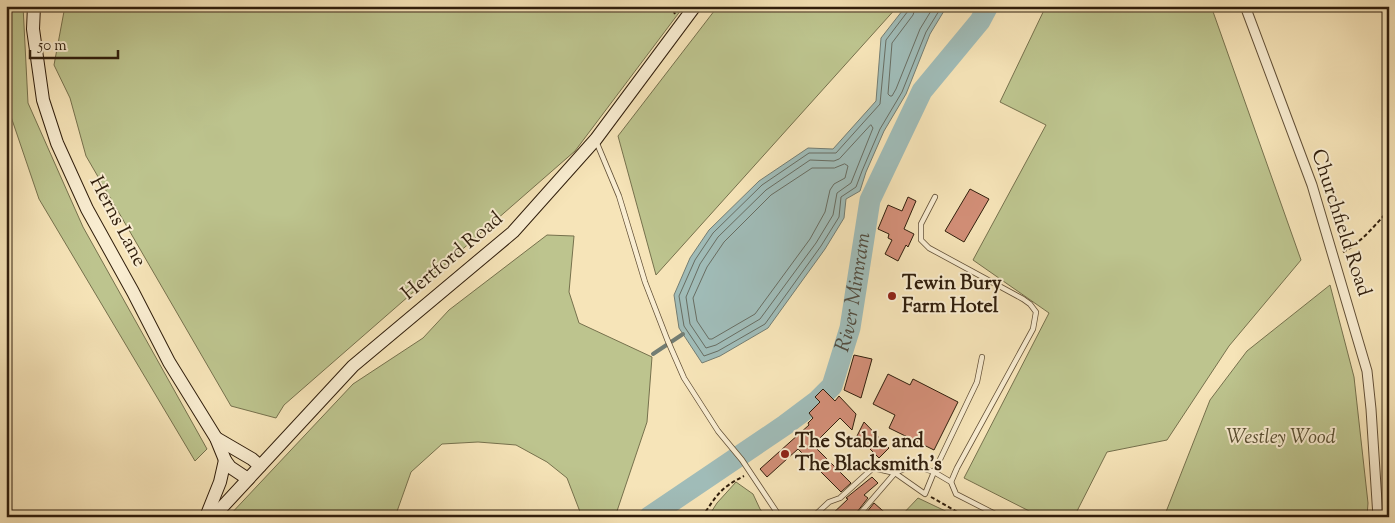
<svg xmlns="http://www.w3.org/2000/svg" width="1395" height="523" font-family="'Sorts Mill Goudy',serif">
<rect width="100%" height="100%" fill="#f6e4b8"/>
<filter id="stains"><feTurbulence type="fractalNoise" baseFrequency=".004" numOctaves="4"/><feColorMatrix values="0 0 0 0 .2 0 0 0 0 .09 0 0 0 0 .02 0 0 0 .5 -.17"/></filter>
<radialGradient id="worn" r=".72"><stop offset=".6" stop-color="#630" stop-opacity="0"/><stop offset="1" stop-color="#630" stop-opacity=".3"/></radialGradient>
<!-- green -->
<g fill="#bdc48e" stroke="#76714d">
<path d="M6,6H23L28,103L83,227L207,449L195,461L39,199L6,102Z"/>
<path d="M65,6H684L575,151L284,405L276,418L231,406L86,156L70,98L54,65Z"/>
<path d="M718,6H898L656,275L618,136Z"/>
<path d="M1046,6H1211L1301,260L1229,346L1167,440L1107,452L1074,517H1041L964,478L1049,313L973,260L1046,125L1000,102Z"/>
<path d="M547,235L574,236L569,292L579,323L652,357L647,422L615,517H582L567,478L547,462L516,445L478,442L442,444L411,472L395,517H228L353,384L423,338L449,310Z"/>
<path d="M1330,285L1354,377L1368,503L1367,517H1164L1210,400L1247,351Z"/>
<path d="M736,482L753,494L760,509L766,517H708L717,503Z"/>
<path d="M918,498L958,517H900Z"/>
</g>
<!-- water -->
<path fill="#a0bcb8" stroke="#737d73" d="M906,6H947L930,34L906,94L884,131L866,172L860,191L846,199L844,218L825,249L768,328L720,356L702,363L679,328L674,295L690,258L709,230L759,181L808,148L833,149L876,101L881,38Z"/>
<g fill="none" stroke-linecap="round" stroke-linejoin="round">
<!-- shore -->
<g stroke="#686d62" stroke-width="1">
<path d="M909,6L908,11L886,40L880,104L836,153H809L762,185L713,233L695,260L679,296L684,326L704,356L718,351L765,324L821,246L839,217L841,197L856,187L862,171L880,129L902,92L926,32L942,6"/>
<path d="M916,6L913,15L892,43L888,94L890,96H892L896,89L920,29L934,6"/>
<path d="M871,125L873,128L851,183L837,193L833,215L816,243L760,319L716,345L706,348L690,324L686,297L700,264L718,237L766,190L810,160L834,161L839,159Z"/>
<path d="M845,164L848,166L845,178L834,184L830,190L825,212L810,239L755,314L712,339H709L697,321L693,298L707,267L724,242L771,195L812,168H834Z"/>
</g>
<!-- stream -->
<path stroke="#737d73" stroke-width="4" d="M653,354L683,334"/>
<!-- river -->
<path stroke="#a0bcb8" stroke-width="21" id="s1" d="M649,517L785,425L817,401L832,386L850,328L870,200L922,91L980,21L988,6"/>
</g>
<!-- building -->
<g fill="#d38f78" stroke="#301e0c">
<path d="M970,189L989,199L964,242L945,231Z"/>
<path d="M908,197L916,201L904,229L914,234L908,247L906,245L898,261L885,254L892,240L888,238L889,234L878,229L888,205L902,211Z"/>
<path d="M854,355L872,359L861,398L844,390Z"/>
<path d="M888,374L910,385L913,379L958,402L934,450L889,428L895,415L873,404Z"/>
<path d="M823,389L835,401L839,396L856,414L852,430L840,418L813,445L851,483L841,492L798,449L767,477L760,469L809,425L808,423L813,418L809,413L820,402L815,397Z"/>
<path d="M864,422L889,448L879,458L857,436Z"/>
<path d="M872,477L878,483L864,495L868,498L853,517H829L848,499L846,498Z"/>
<path d="M874,503L890,517H863Z"/>
</g>
<g fill="none" stroke-linecap="round" stroke-linejoin="round">
<defs>
<g id="lane">
<path d="M596,141L619,196L645,282L667,339L684,378L718,431L742,460L780,517"/>
<path d="M935,197L921,224V240L929,248L1023,299L1030,304L1036,312L1033,329L957,468L951,482"/>
<path d="M813,517L829,502L840,498L873,468L895,473L925,494L934,472L977,382L982,357"/>
<path d="M857,517L895,473L913,465L934,472L951,482L956,494L1001,517"/>
</g>
<path id="street" d="M1245,6L1312,185L1367,371L1371,409L1378,517"/>
<g id="secondary">
<path d="M34,6L33,29L43,100L57,143L87,209L133,292L169,362L216,438L225,460L230,467L248,479"/>
<path d="M216,438L252,459L260,466"/>
<path d="M206,517L220,482L225,460"/>
<path d="M213,517L353,366L513,232L596,139L695,6"/>
</g>
</defs>
<!-- lane casing -->
<use href="#lane" stroke="#625037" stroke-width="6"/>
<!-- street casing -->
<use href="#street" stroke="#625037" stroke-width="11"/>
<!-- secondary casing -->
<use href="#secondary" stroke="#301e0c" stroke-width="14"/>
<!-- path -->
<g stroke="#301e0c" stroke-width="2" stroke-dasharray="4 2.5" stroke-linecap="butt">
<path d="M671,6L675,14"/>
<path d="M1343,252C1361,243 1375,225 1389,210"/>
<path d="M931,497L966,517"/>
<path d="M702,517C717,495 720,488 744,476"/>
</g>
<!-- lane -->
<use href="#lane" stroke="#f9edd1" stroke-width="4.5"/>
<!-- street -->
<use href="#street" stroke="#f9edd1" stroke-width="9"/>
<!-- secondary -->
<use href="#secondary" stroke="#f9edd1" stroke-width="12"/>
</g>
<!-- markers -->
<g fill="#8f2418" stroke="#f9edd1" stroke-width="2">
<circle cx="892" cy="296" r="5"/>
<circle cx="785" cy="454" r="5"/>
</g>
<g text-anchor="middle" dominant-baseline="central" stroke-width="4" stroke-linejoin="round" paint-order="stroke">
<!-- street labels -->
<g font-size="20" fill="#301e0c" stroke="#f9edd1">
<text transform="translate(117 222) rotate(62)">Herns Lane</text>
<text transform="translate(1340 223) rotate(72)">Churchfield Road</text>
<text transform="translate(453 257) rotate(-40)">Hertford Road</text>
</g>
<!-- poi labels -->
<g font-size="20" font-weight="bold" fill="#301e0c" stroke="#f9edd1" text-anchor="start">
<text x="902" y="284">Tewin Bury<tspan x="902" dy="23">Farm Hotel</tspan></text>
<text x="795" y="442">The Stable and<tspan x="795" dy="23">The Blacksmith's</tspan></text>
</g>
<!-- park labels -->
<g font-size="20" font-style="italic" fill="#5a5033" stroke="#f9edd1">
<text x="1281" y="438">Westley Wood</text>
</g>
<!-- water labels -->
<g font-size="21" font-style="italic" fill="#524d40" stroke="#f9edd1">
<text stroke="none"><textPath href="#s1" startOffset="322">River Mimram</textPath></text>
</g>
</g>
<!-- margin -->
<rect width="1395" height="523" fill="none" stroke="#f6e4b8" stroke-width="25"/>
<rect x="8" y="8" width="1380" height="508" fill="none" stroke="#301e0c" stroke-width="2.5"/>
<rect x="12" y="12" width="1370" height="498" fill="none" stroke="#301e0c"/>
<!-- scale -->
<path d="M30 50v8h88v-8" fill="none" stroke="#301e0c" stroke-width="2.5"/>
<text x="38" y="50" font-size="15" fill="#301e0c" stroke="#f9edd1" stroke-width="4" paint-order="stroke">50 m</text>
<rect width="100%" height="100%" filter="url(#stains)"/>
<rect width="100%" height="100%" fill="url(#worn)"/>
</svg>
